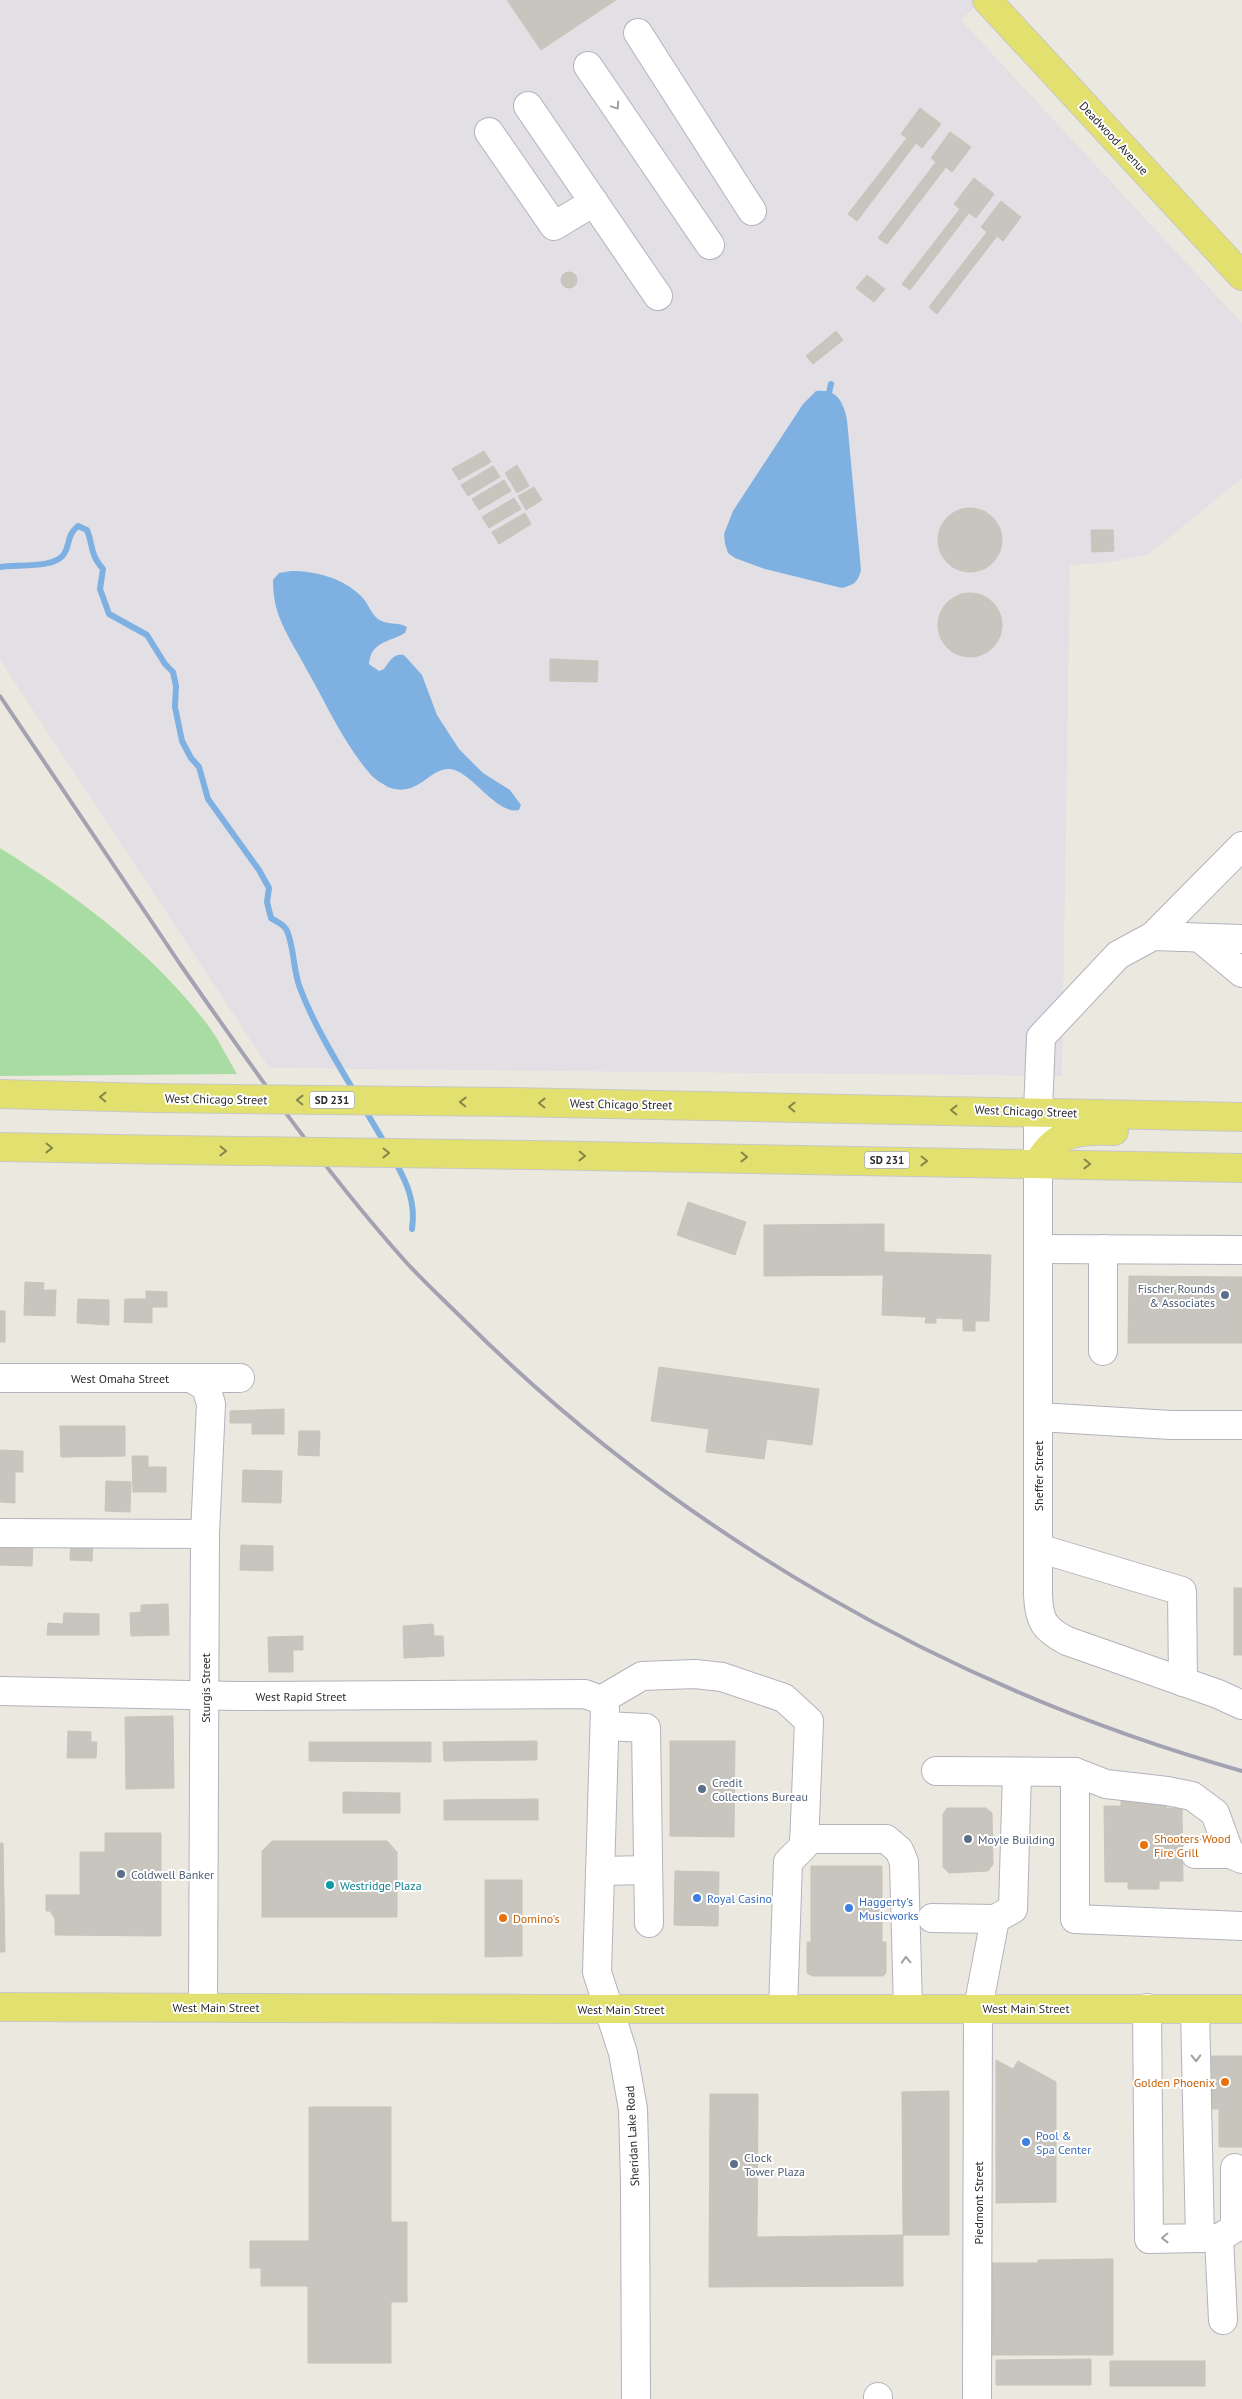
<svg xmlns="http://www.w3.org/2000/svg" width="1242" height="2399" font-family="'PT Sans',sans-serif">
<rect width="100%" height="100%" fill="#ebe9df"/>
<!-- industrial -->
<path fill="#e2dfe5" d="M0,0H982L961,20L1242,323V478L1148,555L1104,563L1070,565L1062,1076L269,1068L0,660Z"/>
<!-- green -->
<path fill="#a9dca2" d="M0,848C78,897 155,954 210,1028C220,1042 228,1059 237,1074L0,1076Z"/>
<!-- water -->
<g fill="#7eb1e2">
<path d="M816,391C837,389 843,401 847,420L861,570C858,582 854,585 842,588L765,569L735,558L728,553L725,544L724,534L733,511L803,404Z"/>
<path d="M291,571C317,571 343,578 362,597C368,603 371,614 378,619C387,626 397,621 407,627L405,633C390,642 371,641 369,664L379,671L384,669C390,661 393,653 404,655L422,675L437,715L459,749L483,773L510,790L521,805L519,810C499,815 476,779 457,771C431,760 422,800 388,787C383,784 376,780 372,776C345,746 328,707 308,672C297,651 282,629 276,607C274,598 273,589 273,580L279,573Z"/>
</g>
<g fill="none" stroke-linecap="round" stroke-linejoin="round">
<!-- stream -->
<g stroke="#7eb1e2" stroke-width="6">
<path d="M828,397L831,384"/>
<path d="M0,567C16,564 55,569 64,554C71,543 66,536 78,526L87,530C94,547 89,553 103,569L100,589L109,614L147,635L165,664L173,672L176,686L175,707L182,741L191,758L199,767L208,799L259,870L269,888L267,902L271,918C275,921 283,924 286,929C294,943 293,971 300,988C314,1025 335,1059 355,1093"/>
<path d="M364,1108L387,1147"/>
<path d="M394,1160C407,1182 416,1203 412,1229"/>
</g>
</g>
<!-- building -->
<g fill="#c7c5be" stroke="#c7c5b9">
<path d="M507,0H616L541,50Z"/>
<path d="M920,108L941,124L922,148L916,143L857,221L848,214L907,138L901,134Z"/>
<path d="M950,132L971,147L952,172L946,167L887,244L878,238L936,162L931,158Z"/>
<path d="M974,178L994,194L976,218L969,213L910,290L902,284L960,209L954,204Z"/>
<path d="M1001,201L1021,217L1003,241L997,236L937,314L929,307L987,232L981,227Z"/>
<circle cx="569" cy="280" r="8"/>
<path d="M867,275L885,289L874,302L856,288Z"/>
<path d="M836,331L843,340L813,364L806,356Z"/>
<path d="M484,451L491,462L459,480L452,469Z"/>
<path d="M517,465L529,486L517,493L505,473Z"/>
<path d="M493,466L500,477L468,496L461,485Z"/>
<path d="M504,480L511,491L479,510L472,499Z"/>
<path d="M534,487L542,500L526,510L518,496Z"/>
<path d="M514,498L521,509L489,528L482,517Z"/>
<circle cx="970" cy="540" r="32"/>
<path d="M525,513L531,524L499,544L492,532Z"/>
<path d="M1091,530H1113L1114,551L1092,552Z"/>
<circle cx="970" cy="625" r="32"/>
<path d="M550,659L598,661L597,682L550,681Z"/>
<path d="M688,1202L746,1222L735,1255L677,1235Z"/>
<path d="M884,1224V1275L764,1276V1225Z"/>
<path d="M884,1252L991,1255L989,1321H975V1331H963V1319L936,1318V1323H925L926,1317L882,1315Z"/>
<path d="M1129,1276L1242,1277V1343H1128Z"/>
<path d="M25,1282L44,1283L43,1290H56L55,1316L24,1315Z"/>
<path d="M146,1291L167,1292V1307H152V1323L124,1322L125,1299H146Z"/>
<path d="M78,1299L109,1300V1325L77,1323Z"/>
<rect x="0" y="1311" width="5" height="31"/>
<path d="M659,1367L819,1389L812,1445L767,1439L764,1459L706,1452L709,1429L651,1421Z"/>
<path d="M284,1409V1434H252V1423H230V1411Z"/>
<path d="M60,1426H125V1456L61,1457Z"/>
<path d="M299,1431H320L319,1456L298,1455Z"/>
<path d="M0,1450L23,1451V1472H15V1503L0,1502Z"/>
<path d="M132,1456H148V1467H166V1492H133Z"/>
<path d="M243,1470L282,1471L281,1503L242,1502Z"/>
<path d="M106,1481L131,1482L130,1512L105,1511Z"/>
<path d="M0,1540L33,1541L32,1566L0,1565Z"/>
<path d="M71,1543L93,1544L92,1561L70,1560Z"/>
<path d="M241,1545L273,1546V1571L240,1570Z"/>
<rect x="1234" y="1588" width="8" height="67"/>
<path d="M168,1604L169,1635L131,1636L130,1613L141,1612V1605Z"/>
<path d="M64,1613L99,1614V1635H47L48,1623L63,1624Z"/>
<path d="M433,1624L434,1636H443L444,1656L404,1658L403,1626Z"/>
<path d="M303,1636V1650H293V1672H269L268,1637Z"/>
<path d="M173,1716L174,1788L126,1789L125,1717Z"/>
<path d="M68,1731L91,1732V1742H97L96,1758H67Z"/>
<path d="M537,1741V1760L444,1761L443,1742Z"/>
<path d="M670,1741H735L734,1837L670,1836Z"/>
<path d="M309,1742H431V1762L309,1761Z"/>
<path d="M343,1792L400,1793V1813H343Z"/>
<path d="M1166,1797V1808H1182L1183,1881H1159V1889H1128V1882H1105L1104,1806H1121V1798Z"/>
<path d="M538,1799V1820H444V1800Z"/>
<path d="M947,1808H986L992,1813L993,1864L988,1871L949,1873L943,1867V1814Z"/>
<path d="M105,1833H161V1936L55,1935V1919L50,1911H46V1895H80V1852H105Z"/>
<path d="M272,1841H387L397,1852V1917H262V1851Z"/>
<path d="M0,1843H3L5,1952H0Z"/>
<path d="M811,1866H882V1942H886V1973L883,1976H812L807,1973V1942H811Z"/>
<path d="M675,1871L719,1872L718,1926L674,1925Z"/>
<path d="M485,1880H522V1956L485,1957Z"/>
<path d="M1208,2056H1242V2147H1219V2109H1208Z"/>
<path d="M996,2060L1013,2069L1018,2061L1056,2082V2202L996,2203Z"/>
<path d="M949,2091V2235H903L902,2092Z"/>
<path d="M710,2094H758L757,2237L903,2235V2286L709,2287Z"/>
<path d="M309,2107H391V2222H407V2302H391V2363H308V2286H261V2268H250V2241H309Z"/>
<path d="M1113,2259V2355H989L988,2263H1038V2260Z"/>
<path d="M1091,2359V2385H996V2360Z"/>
<rect x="1110" y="2361" width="95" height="25"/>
</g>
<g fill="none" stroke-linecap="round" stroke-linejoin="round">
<defs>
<g id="minor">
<path d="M638,33L752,211"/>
<path d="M588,66L710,245"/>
<path d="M528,106L658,296"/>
<path d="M489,132L554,226L594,202"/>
<path d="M1242,846L1153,936L1118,955L1041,1037L1038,1111V1595C1039,1621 1044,1629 1067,1641L1218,1694L1242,1705"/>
<path d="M1153,936L1242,939"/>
<path d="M1201,939L1242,973"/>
<path d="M1038,1249L1242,1250"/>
<path d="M1103,1249V1351"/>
<path d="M0,1378H240"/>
<path d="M191,1378L206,1387L211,1404L205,1534L203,2006"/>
<path d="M1039,1417L1171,1425H1242"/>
<path d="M0,1533L205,1534"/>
<path d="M1038,1548L1182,1591L1183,1682"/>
<path d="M0,1691L236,1696L585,1694L601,1700"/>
<path d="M601,1700L605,1709L597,1972L623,2053L633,2109L635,2184L636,2399"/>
<path d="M601,1700L642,1676L695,1674L722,1677L784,1698L809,1721L804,1846L788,1862L783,2009"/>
<path d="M605,1726L646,1728L649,1923"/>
<path d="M936,1771L1075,1772V1919L1242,1926"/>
<path d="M1075,1772L1106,1784L1167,1791L1192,1796L1215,1813L1230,1854L1242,1859"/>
<path d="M804,1839H886L899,1850L904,1862L908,2008"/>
<path d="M1195,1854H1230"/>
<path d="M600,1871L648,1870"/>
<path d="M932,1918L995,1919L978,2008L977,2397"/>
<path d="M995,1919L1013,1909L1017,1772"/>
<path d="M1147,2008L1149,2239L1200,2238L1195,2009"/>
<path d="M1200,2238H1219L1235,2228V2168"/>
<path d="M1219,2238L1223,2320"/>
<path d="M878,2397V2399"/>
</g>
<g id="major">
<path d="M987,0L1242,276"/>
<path d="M0,1094L152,1098"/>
<path d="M511,1102L1242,1117"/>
<path d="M0,1147L174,1150"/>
<path d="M533,1155L1242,1168"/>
<path d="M1038,1163C1056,1131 1079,1130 1114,1131"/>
<path d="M0,2007L572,2009H1242"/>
</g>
</defs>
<!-- minor casing -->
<use href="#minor" stroke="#b3b2bd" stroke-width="30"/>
<!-- major casing -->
<use href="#major" stroke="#c8c8c8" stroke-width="30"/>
<!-- minor -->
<use href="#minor" stroke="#fff" stroke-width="28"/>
<!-- major -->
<use href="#major" stroke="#e2e06e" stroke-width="28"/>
<!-- rail -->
<path stroke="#a3a2b3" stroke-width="4" d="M0,696C60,786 120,875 180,964C251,1066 322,1168 405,1261C424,1282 445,1301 465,1321C680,1534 950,1689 1242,1771"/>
<defs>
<g id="major-bridge">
<path d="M152,1098L511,1102"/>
<path d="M174,1150L533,1155"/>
</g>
</defs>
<!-- major-bridge casing -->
<use href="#major-bridge" stroke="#c8c8c8" stroke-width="30" stroke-linecap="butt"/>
<!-- major-bridge -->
<use href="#major-bridge" stroke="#e2e06e" stroke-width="28"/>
</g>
<!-- one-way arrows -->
<defs><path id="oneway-chevron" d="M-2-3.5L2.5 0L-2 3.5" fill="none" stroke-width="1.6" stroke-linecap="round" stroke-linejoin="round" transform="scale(1.25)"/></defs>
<g stroke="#a0a0a0">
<use href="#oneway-chevron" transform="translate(616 106) rotate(56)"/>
<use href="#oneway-chevron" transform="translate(906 1960) rotate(-92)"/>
<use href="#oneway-chevron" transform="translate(1196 2058) rotate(89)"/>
<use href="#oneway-chevron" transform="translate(1165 2238) rotate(179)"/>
</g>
<g stroke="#86864c">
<use href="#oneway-chevron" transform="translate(103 1097) rotate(-179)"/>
<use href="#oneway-chevron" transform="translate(300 1100) rotate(-179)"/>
<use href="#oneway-chevron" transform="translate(463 1102) rotate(-179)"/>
<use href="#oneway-chevron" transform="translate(542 1103) rotate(-179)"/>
<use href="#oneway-chevron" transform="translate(792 1107) rotate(-179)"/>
<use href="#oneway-chevron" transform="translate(954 1110) rotate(-179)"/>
<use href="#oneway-chevron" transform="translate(49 1148) rotate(1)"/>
<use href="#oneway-chevron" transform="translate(223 1151) rotate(1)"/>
<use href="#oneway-chevron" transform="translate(386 1153) rotate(1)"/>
<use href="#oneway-chevron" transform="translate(582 1156) rotate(1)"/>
<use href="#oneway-chevron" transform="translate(744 1157) rotate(1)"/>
<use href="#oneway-chevron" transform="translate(924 1161) rotate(1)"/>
<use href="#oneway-chevron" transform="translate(1087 1164) rotate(1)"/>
</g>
<!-- markers -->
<g fill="#5c6f8a" stroke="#fff" stroke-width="2">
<circle cx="1225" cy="1295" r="5"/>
<circle cx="702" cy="1789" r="5"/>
<circle cx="968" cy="1839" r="5"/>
<circle cx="121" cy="1874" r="5"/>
<circle cx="734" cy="2164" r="5"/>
</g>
<g fill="#e8710a" stroke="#fff" stroke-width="2">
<circle cx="1144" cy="1845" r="5"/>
<circle cx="503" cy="1918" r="5"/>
<circle cx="1225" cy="2082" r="5"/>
</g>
<circle fill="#0f9aa8" stroke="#fff" stroke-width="2" cx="330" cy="1885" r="5"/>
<g fill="#3f7fe0" stroke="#fff" stroke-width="2">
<circle cx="697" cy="1898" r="5"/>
<circle cx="849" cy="1908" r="5"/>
<circle cx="1026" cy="2142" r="5"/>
</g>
<g text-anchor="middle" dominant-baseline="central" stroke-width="4" stroke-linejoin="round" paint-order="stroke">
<!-- shield labels -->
<g fill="#fff" stroke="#6b6b6b" stroke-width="1">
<rect x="309.5" y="1091.5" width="45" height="17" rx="4"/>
<rect x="864.5" y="1151.5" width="45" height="17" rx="4"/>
</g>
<g font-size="11" font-weight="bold" fill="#2b2b2b">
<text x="332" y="1100">SD 231</text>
<text x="887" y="1160">SD 231</text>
</g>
<!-- street labels -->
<g font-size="12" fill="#2b2b2b" stroke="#fff">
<text transform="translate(1114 138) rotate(47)">Deadwood Avenue</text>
<text transform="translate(216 1099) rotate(1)">West Chicago Street</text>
<text transform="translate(621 1104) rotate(1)">West Chicago Street</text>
<text transform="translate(1026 1111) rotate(2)">West Chicago Street</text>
<text x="120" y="1378">West Omaha Street</text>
<text transform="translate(1038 1476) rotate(-90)">Sheffer Street</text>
<text transform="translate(205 1688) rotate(-90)">Sturgis Street</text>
<text x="301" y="1696">West Rapid Street</text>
<text x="216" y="2007">West Main Street</text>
<text x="1026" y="2008">West Main Street</text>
<text x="621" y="2009">West Main Street</text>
<text transform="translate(632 2136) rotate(-93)">Sheridan Lake Road</text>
<text transform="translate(978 2203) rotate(-90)">Piedmont Street</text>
</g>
<!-- service labels -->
<g font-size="12" fill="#4e5e75" stroke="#fff" text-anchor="start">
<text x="1215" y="1288" text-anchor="end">Fischer Rounds<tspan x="1215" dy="14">&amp; Associates</tspan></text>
<text x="712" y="1782">Credit<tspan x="712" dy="14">Collections Bureau</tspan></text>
<text x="978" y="1839">Moyle Building</text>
<text x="131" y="1874">Coldwell Banker</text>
<text x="744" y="2157">Clock<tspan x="744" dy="14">Tower Plaza</tspan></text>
</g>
<!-- food labels -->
<g font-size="12" fill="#c56008" stroke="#fff" text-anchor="start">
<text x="1154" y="1838">Shooters Wood<tspan x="1154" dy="14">Fire Grill</tspan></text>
<text x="513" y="1918">Domino's</text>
<text x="1215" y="2082" text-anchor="end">Golden Phoenix</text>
</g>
<!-- culture labels -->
<g font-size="12" fill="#0d838f" stroke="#fff" text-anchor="start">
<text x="340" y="1885">Westridge Plaza</text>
</g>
<!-- shop labels -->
<g font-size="12" fill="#366cbe" stroke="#fff" text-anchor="start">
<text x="707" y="1898">Royal Casino</text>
<text x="859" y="1901">Haggerty's<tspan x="859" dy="14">Musicworks</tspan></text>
<text x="1036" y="2135">Pool &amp;<tspan x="1036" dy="14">Spa Center</tspan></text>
</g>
</g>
</svg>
